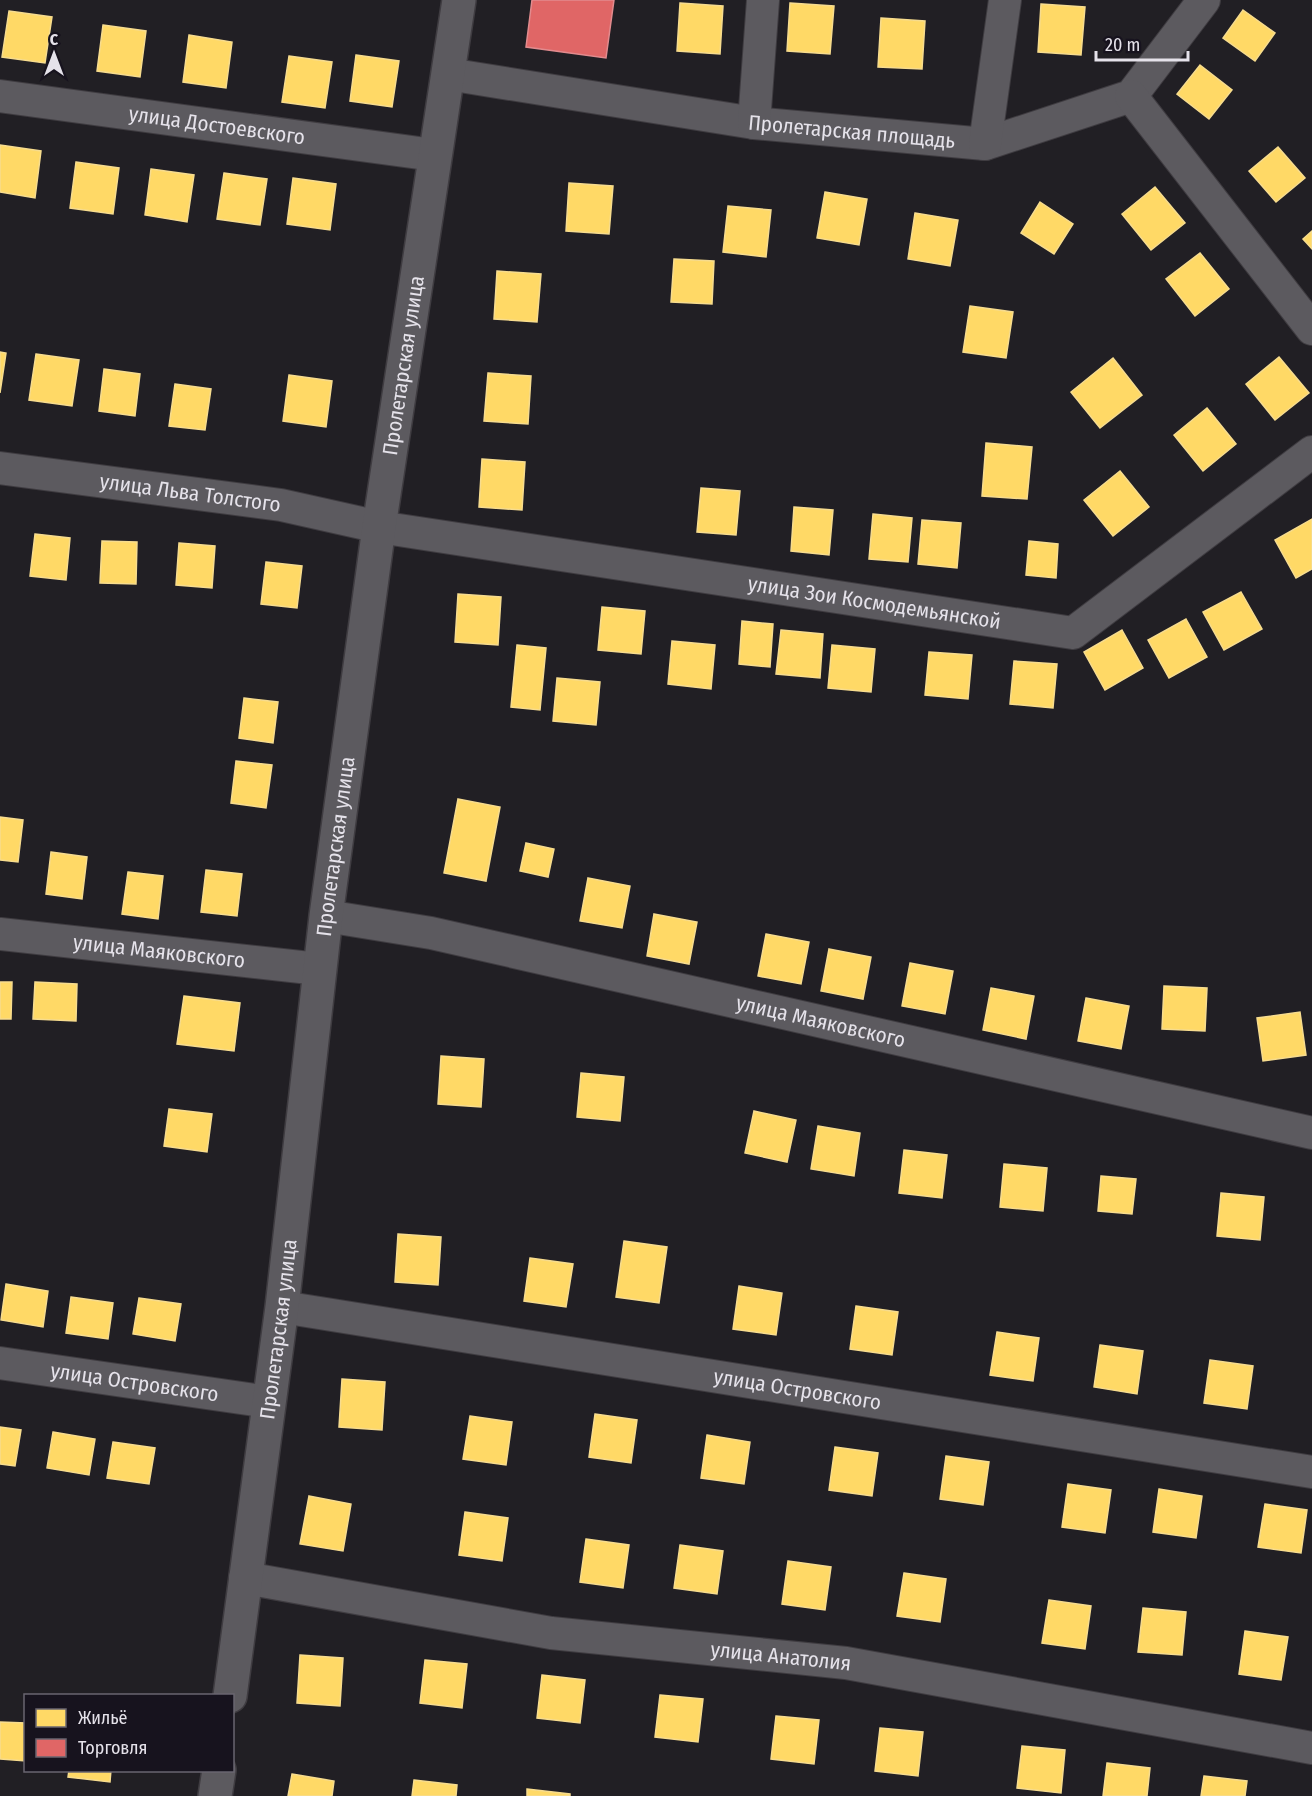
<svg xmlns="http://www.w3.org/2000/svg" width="1312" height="1796" font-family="'Fira Sans Condensed',sans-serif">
<rect width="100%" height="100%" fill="#211f24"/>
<!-- homes -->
<g fill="#ffd966" stroke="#f7dc8e" stroke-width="1.5">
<path d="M680,3L723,6L720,54L677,51Z"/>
<path d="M790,3L834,6L830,54L787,51Z"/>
<path d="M1041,4L1085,7L1081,55L1038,52Z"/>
<path d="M1243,10L1275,33L1255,61L1223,38Z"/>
<path d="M9,11L52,17L45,63L2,57Z"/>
<path d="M881,18L925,21L922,69L878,67Z"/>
<path d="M103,25L146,31L140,77L97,71Z"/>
<path d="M189,35L232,42L226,88L183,82Z"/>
<path d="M356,55L399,61L392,107L350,101Z"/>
<path d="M289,56L332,62L325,108L282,102Z"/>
<path d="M1200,65L1232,90L1209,119L1177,94Z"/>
<path d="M0,145L41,151L35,198L0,192Z"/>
<path d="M1278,147L1305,178L1276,202L1249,171Z"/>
<path d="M76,162L119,168L113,214L70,208Z"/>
<path d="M151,169L194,175L187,222L145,215Z"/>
<path d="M224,173L267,179L260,225L217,219Z"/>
<path d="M293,178L336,184L330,230L287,224Z"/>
<path d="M569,183L613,186L609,234L566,231Z"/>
<path d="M1155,187L1185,223L1151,250L1122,214Z"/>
<path d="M825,192L867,199L859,245L817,238Z"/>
<path d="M1040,202L1073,224L1054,254L1021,233Z"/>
<path d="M728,206L771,210L766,257L723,252Z"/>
<path d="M915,213L958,220L950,266L908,259Z"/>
<path d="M1312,231V249L1303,239Z"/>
<path d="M1200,253L1229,289L1195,316L1166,279Z"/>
<path d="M674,259L714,261L712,304L671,302Z"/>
<path d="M497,271L541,274L537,322L494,319Z"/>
<path d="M970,306L1013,312L1006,358L963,352Z"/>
<path d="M0,352L6,353L0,393Z"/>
<path d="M36,354L79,360L72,406L29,400Z"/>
<path d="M1279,357L1309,393L1275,420L1246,384Z"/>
<path d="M1113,358L1142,395L1100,428L1071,392Z"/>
<path d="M104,369L140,374L135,416L99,411Z"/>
<path d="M488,373L531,376L528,424L484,421Z"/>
<path d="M289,375L332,381L326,427L283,421Z"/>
<path d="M175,384L211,389L205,430L169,426Z"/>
<path d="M1207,408L1236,444L1203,471L1174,435Z"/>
<path d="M986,443L1032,447L1027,499L982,496Z"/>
<path d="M482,459L525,462L522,510L479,507Z"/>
<path d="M1120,471L1149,507L1113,536L1084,500Z"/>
<path d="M701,488L740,491L736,535L697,532Z"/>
<path d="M794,507L833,510L829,555L791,551Z"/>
<path d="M873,514L912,518L908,562L869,559Z"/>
<path d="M1312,519V569L1296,578L1275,540Z"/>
<path d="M922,520L961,523L957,568L918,564Z"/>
<path d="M35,534L70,538L66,580L30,576Z"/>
<path d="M102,541L137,542L136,584L100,583Z"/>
<path d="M1029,541L1058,544L1056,578L1026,575Z"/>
<path d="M179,543L215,546L212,588L176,585Z"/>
<path d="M266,562L302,566L297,608L261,604Z"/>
<path d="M1241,592L1262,629L1224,650L1203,612Z"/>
<path d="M458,594L501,597L498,645L455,642Z"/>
<path d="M602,607L645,611L641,654L598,650Z"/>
<path d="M1186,619L1207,657L1169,678L1148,640Z"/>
<path d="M742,621L773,624L770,667L739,664Z"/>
<path d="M781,630L823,634L820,678L776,674Z"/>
<path d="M1122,630L1143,668L1105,690L1084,652Z"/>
<path d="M672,641L715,645L711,689L668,684Z"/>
<path d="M517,645L546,648L540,710L511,707Z"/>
<path d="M832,645L875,649L871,692L828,688Z"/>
<path d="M929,652L972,655L968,699L925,695Z"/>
<path d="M1014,661L1057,664L1053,708L1010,704Z"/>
<path d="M557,678L600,682L596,725L553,721Z"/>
<path d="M244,698L278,702L273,743L239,738Z"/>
<path d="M236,761L272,765L266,808L231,803Z"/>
<path d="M458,799L500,807L486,881L444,873Z"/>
<path d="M0,817L23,820L18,862L0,860Z"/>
<path d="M526,843L554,849L548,877L520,871Z"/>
<path d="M51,852L87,857L82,899L46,894Z"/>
<path d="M206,870L242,874L237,916L201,912Z"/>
<path d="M128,872L163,876L158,919L122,914Z"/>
<path d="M588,878L630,886L622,928L580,921Z"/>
<path d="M654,914L697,922L689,964L647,956Z"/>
<path d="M766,934L809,942L801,984L758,976Z"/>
<path d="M829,949L871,957L863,999L821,991Z"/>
<path d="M910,963L953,971L945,1014L902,1006Z"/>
<path d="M0,982H12L11,1019H0Z"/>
<path d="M35,982L77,984L76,1021L33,1019Z"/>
<path d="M1164,986L1207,988L1205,1031L1162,1029Z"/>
<path d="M991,988L1034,996L1026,1039L983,1030Z"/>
<path d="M184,996L240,1003L234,1051L177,1044Z"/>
<path d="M1086,998L1129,1006L1121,1049L1078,1041Z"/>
<path d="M1300,1012L1306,1055L1263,1061L1257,1018Z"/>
<path d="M441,1056L484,1059L481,1107L438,1104Z"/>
<path d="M581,1073L624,1077L620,1121L577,1117Z"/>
<path d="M169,1109L212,1114L207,1152L164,1146Z"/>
<path d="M754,1111L796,1120L787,1162L745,1153Z"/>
<path d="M818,1126L860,1133L854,1176L811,1169Z"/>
<path d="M904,1150L947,1155L942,1198L899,1193Z"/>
<path d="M1004,1164L1047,1168L1043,1211L1000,1207Z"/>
<path d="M1101,1176L1136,1179L1132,1214L1098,1211Z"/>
<path d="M1221,1193L1264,1197L1260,1240L1217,1236Z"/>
<path d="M398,1234L441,1237L438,1285L395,1282Z"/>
<path d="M624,1241L667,1247L659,1303L616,1297Z"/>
<path d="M530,1258L573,1264L566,1307L524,1301Z"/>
<path d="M6,1284L48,1291L43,1327L1,1320Z"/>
<path d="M739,1286L782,1293L776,1335L733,1329Z"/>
<path d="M71,1297L113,1303L108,1339L66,1333Z"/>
<path d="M139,1298L181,1304L175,1341L133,1334Z"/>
<path d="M856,1306L898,1312L892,1355L850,1349Z"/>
<path d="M997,1332L1039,1338L1033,1381L990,1375Z"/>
<path d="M1100,1345L1143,1351L1137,1394L1094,1387Z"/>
<path d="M1210,1360L1253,1366L1247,1409L1204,1403Z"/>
<path d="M342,1379L385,1382L382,1430L339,1427Z"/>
<path d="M595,1414L637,1420L631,1463L589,1457Z"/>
<path d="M470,1416L512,1422L506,1465L463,1459Z"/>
<path d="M0,1427L21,1430L15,1466L0,1464Z"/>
<path d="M53,1432L95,1439L89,1475L47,1468Z"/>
<path d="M707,1435L750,1442L744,1484L701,1478Z"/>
<path d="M113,1442L155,1448L149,1484L107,1478Z"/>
<path d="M835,1447L878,1453L872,1496L829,1490Z"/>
<path d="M946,1456L989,1462L983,1505L940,1499Z"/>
<path d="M1068,1484L1111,1490L1105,1533L1062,1527Z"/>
<path d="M1159,1489L1202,1496L1196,1538L1153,1532Z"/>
<path d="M309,1496L351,1504L343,1551L300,1544Z"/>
<path d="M1265,1504L1307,1510L1301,1553L1258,1547Z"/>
<path d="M465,1512L508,1518L502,1561L459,1555Z"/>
<path d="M586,1539L629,1545L623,1588L580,1582Z"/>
<path d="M680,1545L723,1551L717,1594L674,1588Z"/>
<path d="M788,1561L831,1567L825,1610L782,1604Z"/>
<path d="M904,1573L946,1579L940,1622L897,1616Z"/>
<path d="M1049,1600L1091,1606L1085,1649L1042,1643Z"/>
<path d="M1143,1608L1186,1612L1182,1655L1138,1652Z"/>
<path d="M1245,1631L1288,1637L1281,1680L1239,1674Z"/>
<path d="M300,1655L343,1658L340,1706L297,1703Z"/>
<path d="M425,1660L467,1664L462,1708L420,1703Z"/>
<path d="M542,1675L585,1680L580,1723L537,1718Z"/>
<path d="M660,1695L703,1699L698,1742L655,1737Z"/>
<path d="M776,1716L819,1720L814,1764L771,1759Z"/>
<path d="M0,1722L26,1723V1761L0,1759Z"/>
<path d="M880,1728L923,1732L918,1776L875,1771Z"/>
<path d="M1022,1746L1065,1750L1061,1793L1017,1788Z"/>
<path d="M1107,1763L1150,1768L1147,1796H1103Z"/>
<path d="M69,1770H111L110,1782L68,1777Z"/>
<path d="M292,1774L334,1781L332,1796H288Z"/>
<path d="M1204,1776L1247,1781L1245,1796H1201Z"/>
<path d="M414,1780L457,1785L456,1796H412Z"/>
<path d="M527,1789L570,1794V1796H527Z"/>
</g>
<!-- shops -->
<path fill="#e06666" stroke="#e28b8e" stroke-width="1.5" d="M532,0H614L606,58L526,47Z"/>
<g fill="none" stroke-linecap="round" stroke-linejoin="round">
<defs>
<g id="street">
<path id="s1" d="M448,74L754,123L985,144L1131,96L1204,0"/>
<path id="s2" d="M0,96L434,155"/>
<path d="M1131,96L1312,329"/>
<path d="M754,123L763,0"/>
<path d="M985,144L1005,0"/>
<path id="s3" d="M0,468L281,505L379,527L1073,633L1312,452"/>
<path id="s4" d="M326,916L431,933L1312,1133"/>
<path id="s5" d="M0,934L319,969"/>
<path id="s6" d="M282,1307L1312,1472"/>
<path id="s7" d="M0,1363L269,1402"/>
<path id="s8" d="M245,1578L551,1633L846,1663L1312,1748"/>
</g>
<g id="secondary">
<path id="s9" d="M230,1696L282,1307L326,916L379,527L459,0"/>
<path d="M215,1796L219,1770"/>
</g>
</defs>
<!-- street casing -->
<use href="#street" stroke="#3f3c41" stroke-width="34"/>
<!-- secondary casing -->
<use href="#secondary" stroke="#3f3c41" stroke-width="36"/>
<!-- street -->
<use href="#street" stroke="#5c5a5f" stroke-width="32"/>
<!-- secondary -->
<use href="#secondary" stroke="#5c5a5f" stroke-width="33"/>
</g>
<g text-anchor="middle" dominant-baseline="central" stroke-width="6" stroke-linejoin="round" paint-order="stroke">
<!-- street labels -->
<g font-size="21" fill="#e5e2ea" stroke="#17131e">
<text stroke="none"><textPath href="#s2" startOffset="219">улица Достоевского</textPath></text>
<text stroke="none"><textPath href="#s1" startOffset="408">Пролетарская площадь</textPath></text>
<text stroke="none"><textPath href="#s9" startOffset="1342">Пролетарская улица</textPath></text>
<text stroke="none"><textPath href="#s3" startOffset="192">улица Льва Толстого</textPath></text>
<text stroke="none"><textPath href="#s3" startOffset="885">улица Зои Космодемьянской</textPath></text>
<text stroke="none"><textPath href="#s9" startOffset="856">Пролетарская улица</textPath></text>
<text stroke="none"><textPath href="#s5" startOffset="160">улица Маяковского</textPath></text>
<text stroke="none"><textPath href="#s4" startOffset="506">улица Маяковского</textPath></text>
<text stroke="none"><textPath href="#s9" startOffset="370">Пролетарская улица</textPath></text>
<text stroke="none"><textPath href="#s7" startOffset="136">улица Островского</textPath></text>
<text stroke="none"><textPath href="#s6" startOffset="522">улица Островского</textPath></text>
<text stroke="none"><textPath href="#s8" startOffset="542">улица Анатолия</textPath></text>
</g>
</g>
<!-- legend -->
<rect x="24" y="1694" width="210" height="78" fill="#17131e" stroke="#696670" stroke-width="1.5"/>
<rect x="36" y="1709" width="30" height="18" fill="#ffd966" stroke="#696670" stroke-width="1.5"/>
<text x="78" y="1724" font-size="18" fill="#e5e2ea">Жильё</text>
<rect x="36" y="1739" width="30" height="18" fill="#e06666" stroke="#696670" stroke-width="1.5"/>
<text x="78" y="1754" font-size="18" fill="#e5e2ea">Торговля</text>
<!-- north arrow -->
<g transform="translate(54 54)" stroke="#17131e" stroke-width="4.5" paint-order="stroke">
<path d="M0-4.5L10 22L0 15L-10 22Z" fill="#e5e2ea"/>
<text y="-9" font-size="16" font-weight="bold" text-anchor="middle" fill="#e5e2ea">С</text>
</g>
<!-- scale -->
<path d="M1096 51v9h92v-9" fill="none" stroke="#e5e2ea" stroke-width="3"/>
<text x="1105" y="51" font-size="18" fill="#e5e2ea" stroke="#17131e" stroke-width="4.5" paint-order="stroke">20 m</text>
</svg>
